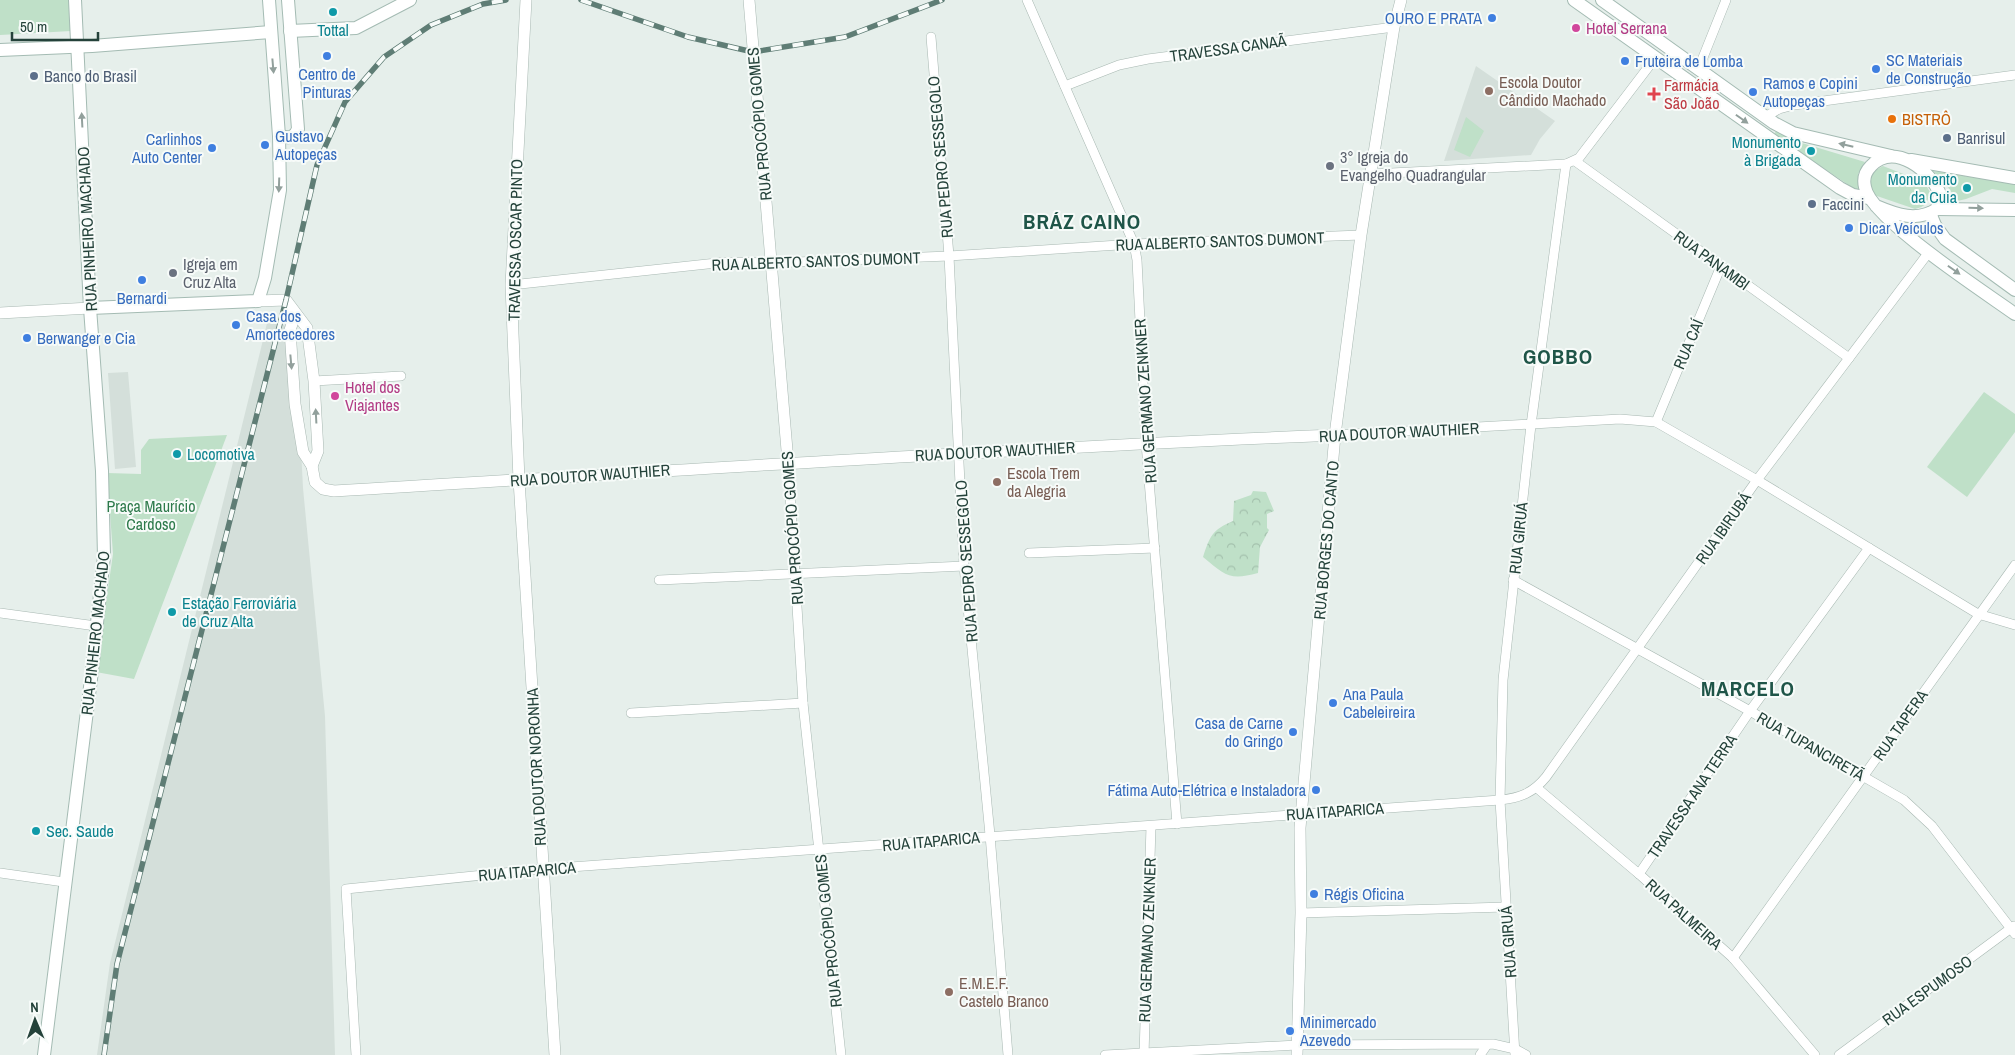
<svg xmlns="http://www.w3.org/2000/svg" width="2015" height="1055" font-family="'Archivo Narrow',sans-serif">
<defs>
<pattern id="forest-crowns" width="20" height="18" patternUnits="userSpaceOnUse" patternTransform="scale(1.25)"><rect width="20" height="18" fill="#bfe0c8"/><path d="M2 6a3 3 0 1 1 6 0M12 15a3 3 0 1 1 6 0" fill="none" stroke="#a4c1ad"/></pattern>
</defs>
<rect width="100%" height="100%" fill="#e6efeb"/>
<!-- built -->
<g fill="#d4dfda">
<path d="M1476,66L1555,121L1540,139L1531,155L1444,161Z"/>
<path d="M270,318L295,331L303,488L325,716L335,1055H97L110,963L262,344L268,319Z"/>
<path d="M128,372L136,467L115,469L108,373Z"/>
</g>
<!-- green -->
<g fill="#bfe0c8">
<path d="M0,0H69L71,31L0,35Z"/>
<path d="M1466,117L1484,131L1470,157L1454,150Z"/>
<path d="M1776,131L1802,143L1865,162L1858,174L1859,192L1774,135Z"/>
<path d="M1883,166L1924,182L1930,192C1928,202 1925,207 1915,209L1874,195L1870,189L1869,174Z"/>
<path d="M1933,171L2015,184V193L1992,189L1966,199L1953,202C1952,187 1943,181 1933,171Z"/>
<path d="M1984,392L2015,414V432L1967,497L1927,467Z"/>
<path d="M227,435L134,679L96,672L113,554L107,473L141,474V450L149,439Z"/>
</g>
<!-- forest -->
<path fill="url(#forest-crowns)" d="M1253,491L1266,492L1274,511L1267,514V528L1269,530L1260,547L1258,573C1229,581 1225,575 1203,557C1210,536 1212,530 1233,521L1234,501L1251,495Z"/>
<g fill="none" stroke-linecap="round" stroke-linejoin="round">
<defs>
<g id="minor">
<path d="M1027,0L1134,244L1137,260L1146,443L1177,824"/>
<path d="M931,37L949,256L964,566L990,835L1008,1055"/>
<path d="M1698,70L1726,0"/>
<path d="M1065,86L1119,65L1148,59L1394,27"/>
<path d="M1765,117L1779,109L1794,105L2015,75"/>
<path d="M1575,161L1849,358"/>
<path d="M1372,174L1566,164"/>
<path d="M511,285L726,262L771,263L949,256L1134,244L1361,235"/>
<path d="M314,381L401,376"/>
<path d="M1656,422L1721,266"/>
<path d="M1335,435L1620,419L1656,422L1757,480L1978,614L2015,625"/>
<path d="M788,462L803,703L841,1055"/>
<path d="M1029,553L1155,548"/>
<path d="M659,580L964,566"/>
<path d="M1513,580L1750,711L1904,800L1932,826L2015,934"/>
<path d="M0,613L96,626"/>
<path d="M631,713L803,703"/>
<path d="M1537,788L1639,874L1733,958L1815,1055"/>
<path d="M0,873L64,882"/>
<path d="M1639,874L1750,711L1869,548"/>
<path d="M1301,913L1506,907"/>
<path d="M1733,958L2015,565"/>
<path d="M356,1055L346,889L543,869L1500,800C1520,798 1533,793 1546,777L1757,480L1929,252"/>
<path d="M1105,1055L1297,1045L1493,1044L1515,1049L1526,1055"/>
<path d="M1144,1055L1151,826"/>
<path d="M1480,1055L1487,1045"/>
<path d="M1515,1055L1500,800L1503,680L1531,425L1566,164L1579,158L1656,57"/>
<path d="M1839,1055L2014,926"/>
</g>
<g id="tertiary">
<path d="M526,0L511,285L519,480L555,1055"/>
<path d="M749,0L788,462"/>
<path d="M258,301L286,300L307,328L314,381L318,451L312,466"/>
<path d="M0,313L90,308"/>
<path d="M295,315L290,330L295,404L303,452L312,466L315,482L323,489L334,491C668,471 1001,449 1335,435"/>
<path d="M1297,1055L1301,913L1300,828L1335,435L1361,235L1394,27L1401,0"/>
</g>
<g id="secondary">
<path d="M1574,0L1840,188L1853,195L1869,198"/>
<path d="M1602,0L1774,123L1793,133L1891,156"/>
<path d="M290,31L356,28L410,0"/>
<path d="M0,50L92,46L271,32"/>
<path d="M279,136C288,138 294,139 298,129L288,0"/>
<path d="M1911,160L2015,178"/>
<path d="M1876,206C1897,215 1917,222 1937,209L1940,194C1931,171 1894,141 1871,166C1865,172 1863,179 1865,187C1870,218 1986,293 2015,314"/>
<path d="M1937,209L2015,210"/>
<path d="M1930,213L1935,225L1945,239L2015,290"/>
<path d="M90,308L258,301L265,278L280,190L279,136L269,0"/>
<path d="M44,1055L92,671L104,556L102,471L90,308L75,0"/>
</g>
</defs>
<!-- minor casing -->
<use href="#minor" stroke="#a8b8b2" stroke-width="10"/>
<!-- tertiary casing -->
<use href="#tertiary" stroke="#a8b8b2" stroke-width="12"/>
<!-- secondary casing -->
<use href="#secondary" stroke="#a4bbb3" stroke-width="14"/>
<!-- minor -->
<use href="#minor" stroke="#fff" stroke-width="9"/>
<!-- tertiary -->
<use href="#tertiary" stroke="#fff" stroke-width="11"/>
<!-- secondary -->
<use href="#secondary" stroke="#fff" stroke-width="12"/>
<defs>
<g id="rail">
<path d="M581,0L688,37L753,52L845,37L942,0"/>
<path d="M104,1055L117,964L286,300L317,165L345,102L384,57L431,25L483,4L506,0"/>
</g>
</defs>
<!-- rail casing -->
<use href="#rail" stroke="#5f7d75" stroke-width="5.5"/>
<!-- rail -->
<use href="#rail" stroke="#f7fbf9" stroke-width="4" stroke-dasharray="11" stroke-linecap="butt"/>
</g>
<!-- one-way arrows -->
<defs><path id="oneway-solid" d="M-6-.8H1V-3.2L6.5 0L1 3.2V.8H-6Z" transform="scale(1.25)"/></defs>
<g fill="#92a09c">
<use href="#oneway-solid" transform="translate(273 66) rotate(85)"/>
<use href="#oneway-solid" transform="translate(1742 119) rotate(35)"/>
<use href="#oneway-solid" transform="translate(82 120) rotate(-93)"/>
<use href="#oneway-solid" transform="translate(1846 145) rotate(-167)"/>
<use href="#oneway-solid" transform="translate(279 185) rotate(92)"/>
<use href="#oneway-solid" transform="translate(1976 208) rotate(1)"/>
<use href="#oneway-solid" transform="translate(1954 270) rotate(35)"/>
<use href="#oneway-solid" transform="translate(291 362) rotate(85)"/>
<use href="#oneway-solid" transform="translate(316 416) rotate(-93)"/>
</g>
<!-- markers -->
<g fill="#0f9aa8" stroke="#f7fbf9" stroke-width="2">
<circle cx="333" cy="12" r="5"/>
<circle cx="1811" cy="151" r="5"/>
<circle cx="1967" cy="188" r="5"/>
<circle cx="177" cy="454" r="5"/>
<circle cx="172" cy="612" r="5"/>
<circle cx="36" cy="831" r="5"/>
</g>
<g fill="#3f7fe0" stroke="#f7fbf9" stroke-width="2">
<circle cx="1492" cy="18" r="5"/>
<circle cx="327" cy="56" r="5"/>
<circle cx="1625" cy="61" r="5"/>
<circle cx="1876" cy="69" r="5"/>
<circle cx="1753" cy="92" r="5"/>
<circle cx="265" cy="145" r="5"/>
<circle cx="212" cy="148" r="5"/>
<circle cx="1849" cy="228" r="5"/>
<circle cx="142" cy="280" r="5"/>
<circle cx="236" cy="325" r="5"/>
<circle cx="27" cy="338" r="5"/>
<circle cx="1333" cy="703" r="5"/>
<circle cx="1293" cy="732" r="5"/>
<circle cx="1316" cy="790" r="5"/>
<circle cx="1314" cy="894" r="5"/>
<circle cx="1290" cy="1031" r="5"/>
</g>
<g fill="#d1479c" stroke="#f7fbf9" stroke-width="2">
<circle cx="1576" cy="28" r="5"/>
<circle cx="335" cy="396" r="5"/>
</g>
<g fill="#5c6f8a" stroke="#f7fbf9" stroke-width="2">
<circle cx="34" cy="76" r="5"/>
<circle cx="1947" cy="138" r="5"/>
<circle cx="1812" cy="204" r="5"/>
</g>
<g fill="#8d6e63" stroke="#f7fbf9" stroke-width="2">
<circle cx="1489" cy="91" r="5"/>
<circle cx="997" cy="482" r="5"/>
<circle cx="949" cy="992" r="5"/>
</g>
<path fill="#e0444e" stroke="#f7fbf9" stroke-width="2" d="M1651.5 86.5h5v5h5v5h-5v5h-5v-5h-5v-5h5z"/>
<circle fill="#e8710a" stroke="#f7fbf9" stroke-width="2" cx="1892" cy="119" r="5"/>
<g fill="#6b7280" stroke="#f7fbf9" stroke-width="2">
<circle cx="1330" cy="166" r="5"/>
<circle cx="173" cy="273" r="5"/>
</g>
<g text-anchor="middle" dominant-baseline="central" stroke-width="4" stroke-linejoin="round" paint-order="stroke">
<!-- shop labels -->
<g font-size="16" fill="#366cbe" stroke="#f7fbf9" text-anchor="start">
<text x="1482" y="18" text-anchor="end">OURO E PRATA</text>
<text x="1886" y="60">SC Materiais<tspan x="1886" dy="18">de Construção</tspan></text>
<text x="1635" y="61">Fruteira de Lomba</text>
<text x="327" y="74" text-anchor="middle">Centro de<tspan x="327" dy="18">Pinturas</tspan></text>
<text x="1763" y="83">Ramos e Copini<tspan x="1763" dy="18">Autopeças</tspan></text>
<text x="275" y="136">Gustavo<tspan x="275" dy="18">Autopeças</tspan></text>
<text x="202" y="139" text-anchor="end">Carlinhos<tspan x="202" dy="18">Auto Center</tspan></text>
<text x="1859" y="228">Dicar Veículos</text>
<text x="142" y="298" text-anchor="middle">Bernardi</text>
<text x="246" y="316">Casa dos<tspan x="246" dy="18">Amortecedores</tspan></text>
<text x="37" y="338">Berwanger e Cia</text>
<text x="1343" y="694">Ana Paula<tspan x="1343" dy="18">Cabeleireira</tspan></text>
<text x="1283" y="723" text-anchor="end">Casa de Carne<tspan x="1283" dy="18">do Gringo</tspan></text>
<text x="1306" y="790" text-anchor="end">Fátima Auto-Elétrica e Instaladora</text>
<text x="1324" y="894">Régis Oficina</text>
<text x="1300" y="1022">Minimercado<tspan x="1300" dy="18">Azevedo</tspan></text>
</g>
<!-- hotel labels -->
<g font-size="16" fill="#b23c85" stroke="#f7fbf9" text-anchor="start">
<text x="1586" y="28">Hotel Serrana</text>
<text x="345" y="387">Hotel dos<tspan x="345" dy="18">Viajantes</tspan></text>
</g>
<!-- culture labels -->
<g font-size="16" fill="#0d838f" stroke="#f7fbf9" text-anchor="start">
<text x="333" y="30" text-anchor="middle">Tottal</text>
<text x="1801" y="142" text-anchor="end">Monumento<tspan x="1801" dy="18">à Brigada</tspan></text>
<text x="1957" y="179" text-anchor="end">Monumento<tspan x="1957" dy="18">da Cuia</tspan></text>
<text x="187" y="454">Locomotiva</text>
<text x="182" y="603">Estação Ferroviária<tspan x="182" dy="18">de Cruz Alta</tspan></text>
<text x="46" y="831">Sec. Saude</text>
</g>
<!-- street labels -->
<g font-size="16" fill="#24423a" stroke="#f7fbf9">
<text transform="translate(1228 48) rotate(-8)">TRAVESSA CANAÃ</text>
<text transform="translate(759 124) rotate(-95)">RUA PROCÓPIO GOMES</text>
<text transform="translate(940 157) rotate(-95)">RUA PEDRO SESSEGOLO</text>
<text transform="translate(87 229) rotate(-93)">RUA PINHEIRO MACHADO</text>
<text transform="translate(515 240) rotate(-89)">TRAVESSA OSCAR PINTO</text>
<text transform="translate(1220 241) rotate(-2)">RUA ALBERTO SANTOS DUMONT</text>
<text transform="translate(1712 260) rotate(36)">RUA PANAMBI</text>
<text transform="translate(816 261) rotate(-2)">RUA ALBERTO SANTOS DUMONT</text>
<text transform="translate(1688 344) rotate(-67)">RUA CAÍ</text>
<text transform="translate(1145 401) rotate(-94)">RUA GERMANO ZENKNER</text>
<text transform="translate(1399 432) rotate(-3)">RUA DOUTOR WAUTHIER</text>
<text transform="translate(995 451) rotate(-3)">RUA DOUTOR WAUTHIER</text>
<text transform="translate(590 475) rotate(-4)">RUA DOUTOR WAUTHIER</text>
<text transform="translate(792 528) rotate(-94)">RUA PROCÓPIO GOMES</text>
<text transform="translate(1723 528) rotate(-55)">RUA IBIRUBÁ</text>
<text transform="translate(1518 538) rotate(-84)">RUA GIRUÁ</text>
<text transform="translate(1326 540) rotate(-85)">RUA BORGES DO CANTO</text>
<text transform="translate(966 561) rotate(-94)">RUA PEDRO SESSEGOLO</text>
<text transform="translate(95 633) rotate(-84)">RUA PINHEIRO MACHADO</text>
<text transform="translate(1900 725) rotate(-55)">RUA TAPERA</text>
<text transform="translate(1811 746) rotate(30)">RUA TUPANCIRETÃ</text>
<text transform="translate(536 767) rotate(-93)">RUA DOUTOR NORONHA</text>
<text transform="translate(1692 796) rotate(-56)">TRAVESSA ANA TERRA</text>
<text transform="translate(1335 811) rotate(-4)">RUA ITAPARICA</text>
<text transform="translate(931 841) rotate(-5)">RUA ITAPARICA</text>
<text transform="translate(527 871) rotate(-5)">RUA ITAPARICA</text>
<text transform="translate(1684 914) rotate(42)">RUA PALMEIRA</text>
<text transform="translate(828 931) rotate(-96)">RUA PROCÓPIO GOMES</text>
<text transform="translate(1147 940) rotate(-88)">RUA GERMANO ZENKNER</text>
<text transform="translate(1508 942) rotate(-94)">RUA GIRUÁ</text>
<text transform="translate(1927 990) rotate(-36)">RUA ESPUMOSO</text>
</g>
<!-- service labels -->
<g font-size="16" fill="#4e5e75" stroke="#f7fbf9" text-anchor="start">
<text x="44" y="76">Banco do Brasil</text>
<text x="1957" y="138">Banrisul</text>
<text x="1822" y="204">Faccini</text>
</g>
<!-- education labels -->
<g font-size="16" fill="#785e54" stroke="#f7fbf9" text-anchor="start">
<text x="1499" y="82">Escola Doutor<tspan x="1499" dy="18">Cândido Machado</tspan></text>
<text x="1007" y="473">Escola Trem<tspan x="1007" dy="18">da Alegria</tspan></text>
<text x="959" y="983">E.M.E.F.<tspan x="959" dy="18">Castelo Branco</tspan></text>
</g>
<!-- health labels -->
<g font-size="16" fill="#be3a42" stroke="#f7fbf9" text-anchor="start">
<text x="1664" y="85">Farmácia<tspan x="1664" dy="18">São João</tspan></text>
</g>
<!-- food labels -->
<g font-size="16" fill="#c56008" stroke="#f7fbf9" text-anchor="start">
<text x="1902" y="119">BISTRÔ</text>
</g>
<!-- worship labels -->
<g font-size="16" fill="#5b616d" stroke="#f7fbf9" text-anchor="start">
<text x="1340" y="157">3° Igreja do<tspan x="1340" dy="18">Evangelho Quadrangular</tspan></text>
<text x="183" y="264">Igreja em<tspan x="183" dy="18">Cruz Alta</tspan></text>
</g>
<!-- park labels -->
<g font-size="16" fill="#2d7a4b" stroke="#f7fbf9">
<text x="151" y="506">Praça Maurício<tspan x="151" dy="18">Cardoso</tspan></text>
</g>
<!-- district labels -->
<g font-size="21" font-weight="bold" letter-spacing="1" fill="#1f5548" stroke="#f7fbf9">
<text x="1082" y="221">BRÁZ CAINO</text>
<text x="1558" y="356">GOBBO</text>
<text x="1748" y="688">MARCELO</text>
</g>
</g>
<!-- north arrow -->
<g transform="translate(35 1020) rotate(358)" stroke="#f7fbf9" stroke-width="4" paint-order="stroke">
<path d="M0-4L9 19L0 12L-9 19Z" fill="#24423a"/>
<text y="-8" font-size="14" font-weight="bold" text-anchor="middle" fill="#24423a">N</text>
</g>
<!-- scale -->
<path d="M12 32v8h86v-8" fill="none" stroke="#24423a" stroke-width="2.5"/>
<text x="20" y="32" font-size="15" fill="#24423a" stroke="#f7fbf9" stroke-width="4" paint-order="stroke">50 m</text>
</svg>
